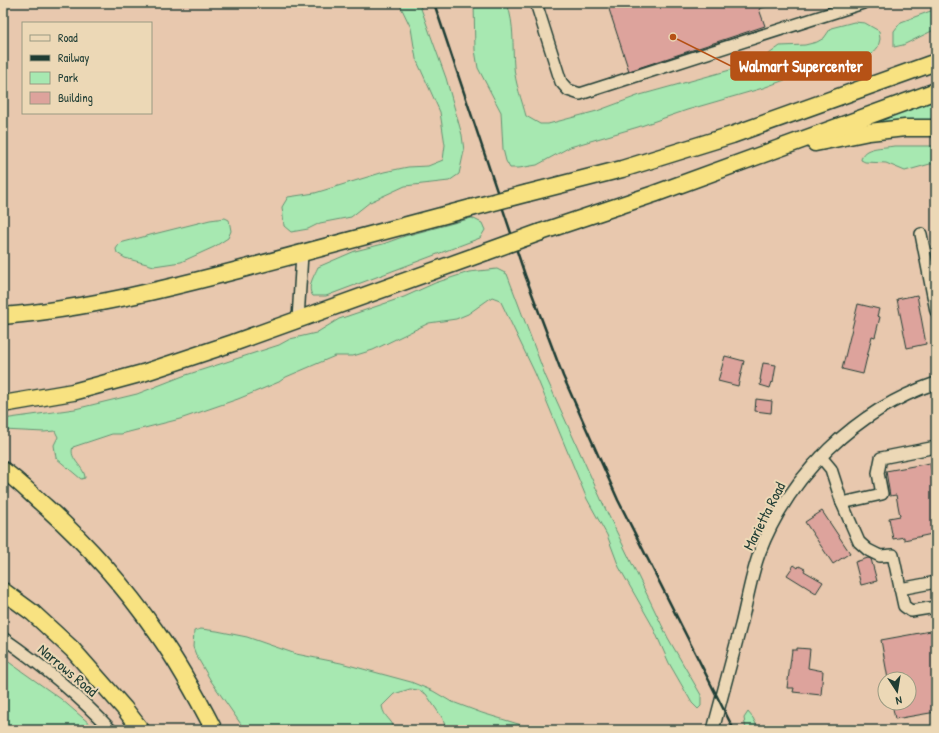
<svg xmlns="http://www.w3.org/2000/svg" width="939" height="733" font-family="'Patrick Hand',sans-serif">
<rect width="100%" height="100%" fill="#e8c8ae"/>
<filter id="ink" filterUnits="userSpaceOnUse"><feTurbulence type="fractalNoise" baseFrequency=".025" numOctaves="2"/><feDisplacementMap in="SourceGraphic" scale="8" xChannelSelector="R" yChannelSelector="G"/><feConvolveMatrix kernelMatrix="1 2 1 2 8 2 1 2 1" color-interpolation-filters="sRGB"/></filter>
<g filter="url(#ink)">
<!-- green -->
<g fill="#a7e8b1" stroke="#639272">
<path d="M399,3H419L446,78L462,135L464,151L459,174L449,181L405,186L370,202L351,217L320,223L308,229L291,232L284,226L282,207L288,197L315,193L384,172L408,167L428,166L443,160L445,145L440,112L416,59L411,28Z"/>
<path d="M474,3H507C515,27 512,43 514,67C515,82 522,101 526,116L540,124H548L597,111L640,95L741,67L765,57L780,46L805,45L817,42L824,38L831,28L854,22L865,23L879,31L880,39L878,47L872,54L857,62L801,74L763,88L687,110L638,127L570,147L537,165L519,168H510L506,161L503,149L501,112L478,68L475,50Z"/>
<path d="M936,9V29L903,45L894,47V31L901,22Z"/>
<path d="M936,99V119L865,125Z"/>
<path d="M894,146H936V164H930L905,171L886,163L865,162L861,160C862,146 884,148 894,146Z"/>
<path d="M225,218L229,220L231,231L228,238L214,247L181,262L154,266L125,258L117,253L116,249L120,243L154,234L210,220Z"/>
<path d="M472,218L482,223L485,230L480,238L326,296H313C306,288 314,276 318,267L355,251L383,244L405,236Z"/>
<path d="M497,269L507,274L545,375L605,508L668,638L701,695V706L698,709L692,703L669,663L652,625L619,567L607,535L587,499L535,373L500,300L492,297L468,314L456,319L429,323L373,350L353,356H335L286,377L279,382L238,399L180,419L121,434H112L73,447C68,459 85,467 85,478L81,479L56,458L54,445L58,437L55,431L44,432L3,430V419L75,409L137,394L183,376L279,345L290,339L316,333L339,319L404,297L435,283L469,272Z"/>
<path d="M201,629L217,631L247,637L296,654L341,663L411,682L433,691L450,701L482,713L538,730H446L443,719L426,694L419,690L410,689L394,694L382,706C384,719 393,719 394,730H245L211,681L196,655L193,647L194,631Z"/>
<path d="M3,658L61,699L97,730H3Z"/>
<path d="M748,712L753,718L759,730H746L744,718Z"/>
</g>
<!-- building -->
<g fill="#dda39c" stroke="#1f3d34">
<path d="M607,3H772L773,4L759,9L765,26L629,71Z"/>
<path d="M917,295L926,344L907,348L897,299Z"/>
<path d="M858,304L879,309L877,316L880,317L875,337L872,336L863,374L842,369Z"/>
<path d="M725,356L744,361L738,386L718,381Z"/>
<path d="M763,363L776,365L773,383L772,382L770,388L760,385L761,380H760Z"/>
<path d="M756,399L772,401L771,413L755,411Z"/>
<path d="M930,463L936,493V530L932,531V534L904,540V537L893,539L889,518L900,516L896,495L890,496L886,471Z"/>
<path d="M822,511L850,553L833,564L805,522Z"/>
<path d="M868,558L871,559L877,581L861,585L855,562Z"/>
<path d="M794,565L798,568L799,566L805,569L804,571L823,582L816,593L787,575Z"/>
<path d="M936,630V712L895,719L892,703H909V679H888L881,640Z"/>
<path d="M797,648L810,649L808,668L823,671L821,695L793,692L794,688H787L792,650H797Z"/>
</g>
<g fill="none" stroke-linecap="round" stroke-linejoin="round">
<defs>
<g id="minor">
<path d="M536,3L561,82L568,90L580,94L863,3"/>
<path d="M921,234L936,311"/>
<path d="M298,319L302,254"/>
<path d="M821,457L831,469L842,503L859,542L868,550L880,556L893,555L904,606L911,611L936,607"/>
<path d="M842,503L882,494L878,473L881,458L936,447"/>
<path d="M900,589L936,582"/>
<path d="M3,638C42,665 78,695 111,730"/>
<path d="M713,730C722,695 732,660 741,625C747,601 751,576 759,554C789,475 856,410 936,383"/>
</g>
<g id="highway">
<path d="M815,143L869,132L905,128H936"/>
<path d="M528,193L622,169L732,135L936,62"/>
<path d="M541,232L654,194L936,91"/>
<path d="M3,316C85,309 166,289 246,268C321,248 396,228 471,208"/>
<path d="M3,404L73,392L143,373L233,343L486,252"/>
<path d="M3,470C19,481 32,495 47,508C88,545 125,587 157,633C179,664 197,697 214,730"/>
<path d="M3,591L33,613L72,649L124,708L141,730"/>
</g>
</defs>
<!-- minor casing -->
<use href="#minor" stroke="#1f3d34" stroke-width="14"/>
<!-- highway casing -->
<use href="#highway" stroke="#1f3d34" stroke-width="19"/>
<!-- minor -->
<use href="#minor" stroke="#ecd8b6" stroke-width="11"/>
<!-- highway -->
<use href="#highway" stroke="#f8e281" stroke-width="16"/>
<!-- rail -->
<path stroke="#1f3d34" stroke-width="2.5" d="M434,3L525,275L563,376L618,500L734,730"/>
<defs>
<g id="highway-bridge">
<path d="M471,208L528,193"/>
<path d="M486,252L541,232"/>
</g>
</defs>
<!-- highway-bridge casing -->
<use href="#highway-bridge" stroke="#1f3d34" stroke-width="19" stroke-linecap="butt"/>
<!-- highway-bridge -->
<use href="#highway-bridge" stroke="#f8e281" stroke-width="16"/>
</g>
</g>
<g text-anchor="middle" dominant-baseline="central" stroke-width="4" stroke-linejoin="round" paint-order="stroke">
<!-- street labels -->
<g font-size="15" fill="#1f3d34" stroke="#ecd8b6">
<text transform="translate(764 516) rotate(-63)">Marietta Road</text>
<text transform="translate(68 670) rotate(40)">Narrows Road</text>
</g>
</g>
<!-- callouts -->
<path fill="none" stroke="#b65216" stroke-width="1.5" d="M673 37L731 66"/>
<circle fill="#b65216" stroke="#ecd8b6" stroke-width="1.5" cx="673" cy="37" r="4"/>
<rect fill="#b65216" stroke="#b65216" stroke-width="1.5" x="731" y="52" width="140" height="28" rx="4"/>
<g font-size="16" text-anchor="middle" font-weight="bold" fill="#fff">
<text x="801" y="72">Walmart Supercenter</text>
</g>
<!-- margin -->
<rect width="939" height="733" fill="none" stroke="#ecd8b6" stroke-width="16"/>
<rect x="8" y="8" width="923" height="717" fill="none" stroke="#1f3d34" stroke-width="1.5" filter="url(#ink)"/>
<!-- legend -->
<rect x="22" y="22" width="130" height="92" fill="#ecd8b6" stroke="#9a9a82"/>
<rect x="30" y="35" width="20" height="6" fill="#ecd8b6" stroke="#9a9a82"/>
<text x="58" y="42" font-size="12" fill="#1f3d34">Road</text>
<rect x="30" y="55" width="20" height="6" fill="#1f3d34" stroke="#9a9a82"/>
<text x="58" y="62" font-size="12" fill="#1f3d34">Railway</text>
<rect x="30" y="72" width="20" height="12" fill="#a7e8b1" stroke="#9a9a82"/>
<text x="58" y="82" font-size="12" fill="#1f3d34">Park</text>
<rect x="30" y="92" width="20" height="12" fill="#dda39c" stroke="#9a9a82"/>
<text x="58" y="102" font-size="12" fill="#1f3d34">Building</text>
<!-- north arrow -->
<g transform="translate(897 691) rotate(168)"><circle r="19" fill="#ecd8b6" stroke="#9a9a82"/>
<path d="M0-3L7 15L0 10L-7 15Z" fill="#1f3d34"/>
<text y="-6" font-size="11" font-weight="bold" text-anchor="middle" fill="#1f3d34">N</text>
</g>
</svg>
